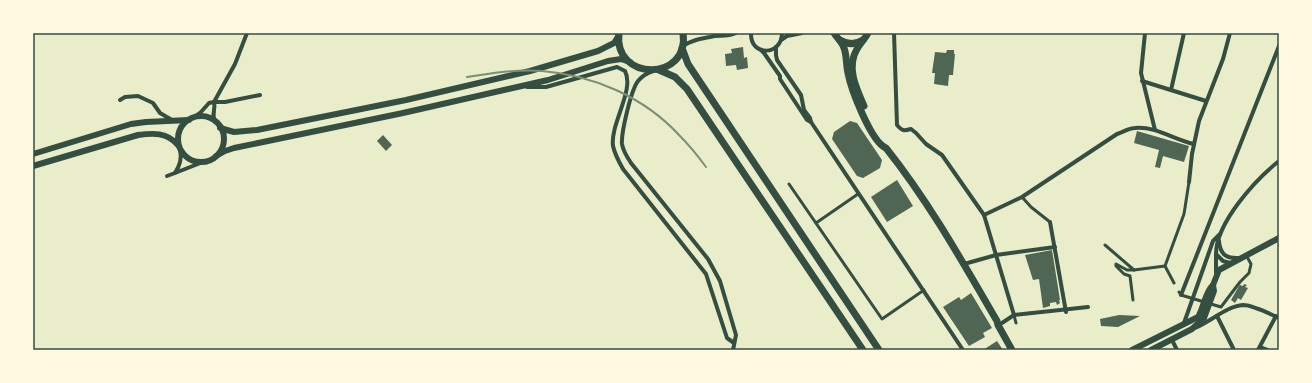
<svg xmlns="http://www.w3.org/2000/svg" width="1312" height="383" font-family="'Sofia Sans Condensed',sans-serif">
<rect width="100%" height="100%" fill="#e9edc9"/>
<!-- building -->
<g fill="#4f6655">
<path d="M743,47L744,58L747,57L748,68L737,70L736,65L726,66L725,54L732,53L731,49Z"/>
<path d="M947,50H954V54H955L953,75H949L948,86L934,84L935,73H932L935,52L946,53Z"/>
<path d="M850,121L857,123L882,160L880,168L863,178L857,176L832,139L834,132Z"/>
<path d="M1137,131L1189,146L1184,162L1163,156L1160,168L1155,167L1159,150L1134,143Z"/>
<path d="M383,135L392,145L386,151L377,141Z"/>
<path d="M897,180L913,206L887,222L871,197Z"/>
<path d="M1052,250L1060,300H1059L1060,303L1057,305L1056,302L1050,303V306L1043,308L1039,279L1033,280L1025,255Z"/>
<path d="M1244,284L1247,285L1245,287L1248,288L1241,300L1238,298L1235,303L1231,300L1239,286L1240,285L1243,286Z"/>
<path d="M971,293L992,328L983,333L985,337L969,346L943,307L959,297L961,300Z"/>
<path d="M1119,315L1140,316L1118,327L1101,326L1100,319Z"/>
<path d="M997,341L1003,350H983Z"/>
</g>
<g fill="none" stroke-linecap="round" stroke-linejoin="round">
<!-- pedestrian -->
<g stroke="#344e41" stroke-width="3">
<path d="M789,184L882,319L924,290"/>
<path d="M1022,197L1031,207L1050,222"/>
<path d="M816,223L858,194"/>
<path d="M1105,245L1134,270L1165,266"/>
<path d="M1174,283L1165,266L1184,214L1189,182"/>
<path d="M1179,292L1181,295L1221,307L1240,282L1249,273L1251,264L1246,255"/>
<path d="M1133,300L1130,276L1124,274L1116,266V264L1127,270H1134"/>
<path d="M1014,315L1016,323"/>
</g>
<!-- minor -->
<g stroke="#344e41" stroke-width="4">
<path d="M751,33C750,57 782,56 782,33"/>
<path d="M894,33L897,125C902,131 904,131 911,129L916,133L926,144L942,155L984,215L1014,315"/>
<path d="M1145,33L1141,73L1155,130"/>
<path d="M781,40L787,36L802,33"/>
<path d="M683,46C691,40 700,39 710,37C719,34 725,38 736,33"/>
<path d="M776,47V55L777,60L801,95L804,110L810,118L811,122"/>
<path d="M761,50L764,53L780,76V79L807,120L811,122L963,350"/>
<path d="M653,71C647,73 642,76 638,81C631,90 621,133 622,144C623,151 627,157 631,163L708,259L720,281L736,335L733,350"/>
<path d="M1142,81L1206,101"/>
<path d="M527,87H546L617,67L625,71C635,90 610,124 613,146C615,155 619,162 623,169L706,274L727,338L734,343"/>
<path d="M1171,90L1184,33"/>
<path d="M120,100L125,97L138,96L153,103L160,113L172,120"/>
<path d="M193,118L201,112L209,103L214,102H225L260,95"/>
<path d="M215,122C211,113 216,110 214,102L235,64L247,33"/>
<path d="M180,149C182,159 180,165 175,173L203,162"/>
<path d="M167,176L175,173"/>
<path d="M1189,182L1192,154L1199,121L1223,59L1230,33"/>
<path d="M984,215L1022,197L1117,134C1123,132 1129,128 1135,128C1156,126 1174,140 1194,144"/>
<path d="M1050,222L1066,312"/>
<path d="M1219,241C1220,254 1226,259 1239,258"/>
<path d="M1216,254V273"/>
<path d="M1230,263L1223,261L1216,254C1216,223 1255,180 1279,161"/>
<path d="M964,264L996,255L1055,247"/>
<path d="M1181,295L1279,46"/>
<path d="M1217,316L1234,350"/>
<path d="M1002,323L1014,315L1088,307"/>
<path d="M1184,323L1213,241L1220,234"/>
<path d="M1195,328C1210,322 1227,306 1243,305C1253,305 1270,314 1279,318"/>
<path d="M1172,340L1177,350"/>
<path d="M1260,347L1268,350"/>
<path d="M1258,350L1276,316"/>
</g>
<!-- secondary -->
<g stroke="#344e41" stroke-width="6">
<circle cx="201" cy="139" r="23"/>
<path d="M220,128L234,132L257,130L406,100L530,71L598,51L614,43L619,35"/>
<path d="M33,154L131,124L146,122L189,120"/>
<path d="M216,156L225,151L234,148L403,113L548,80L608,61L621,59L630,62"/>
<path d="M33,166L138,135C153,133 167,132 178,145"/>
<path d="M1132,350L1198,317C1204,307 1205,292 1213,285"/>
<path d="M1151,350L1192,329L1204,318L1214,291L1213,285L1219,270L1279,238"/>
</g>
<!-- primary -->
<g stroke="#344e41" stroke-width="7">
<path d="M619,33C613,82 690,82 683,33"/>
<path d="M682,48L688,64L879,350"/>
<path d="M659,70L675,77L687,89L863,350"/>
</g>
<!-- trunk -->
<g stroke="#344e41" stroke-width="7">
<path d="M834,33C837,38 842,42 844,48C847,56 846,65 848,73C851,89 871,142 886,148C929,202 962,261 997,321L998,325L1012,350"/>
<path d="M840,40C848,45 855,45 863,40"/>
<path d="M864,106C856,88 846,67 857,49C860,43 865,39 868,33"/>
</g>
<!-- rail -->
<path stroke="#7c8e77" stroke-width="2" d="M467,77C492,73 517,69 542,71C593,75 644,97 679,135C689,145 698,156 706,167"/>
</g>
<!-- border -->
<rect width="1312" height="383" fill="none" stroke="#fefae0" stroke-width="68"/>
<rect x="34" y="34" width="1244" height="315" fill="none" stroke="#344e41" stroke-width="1.5"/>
</svg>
